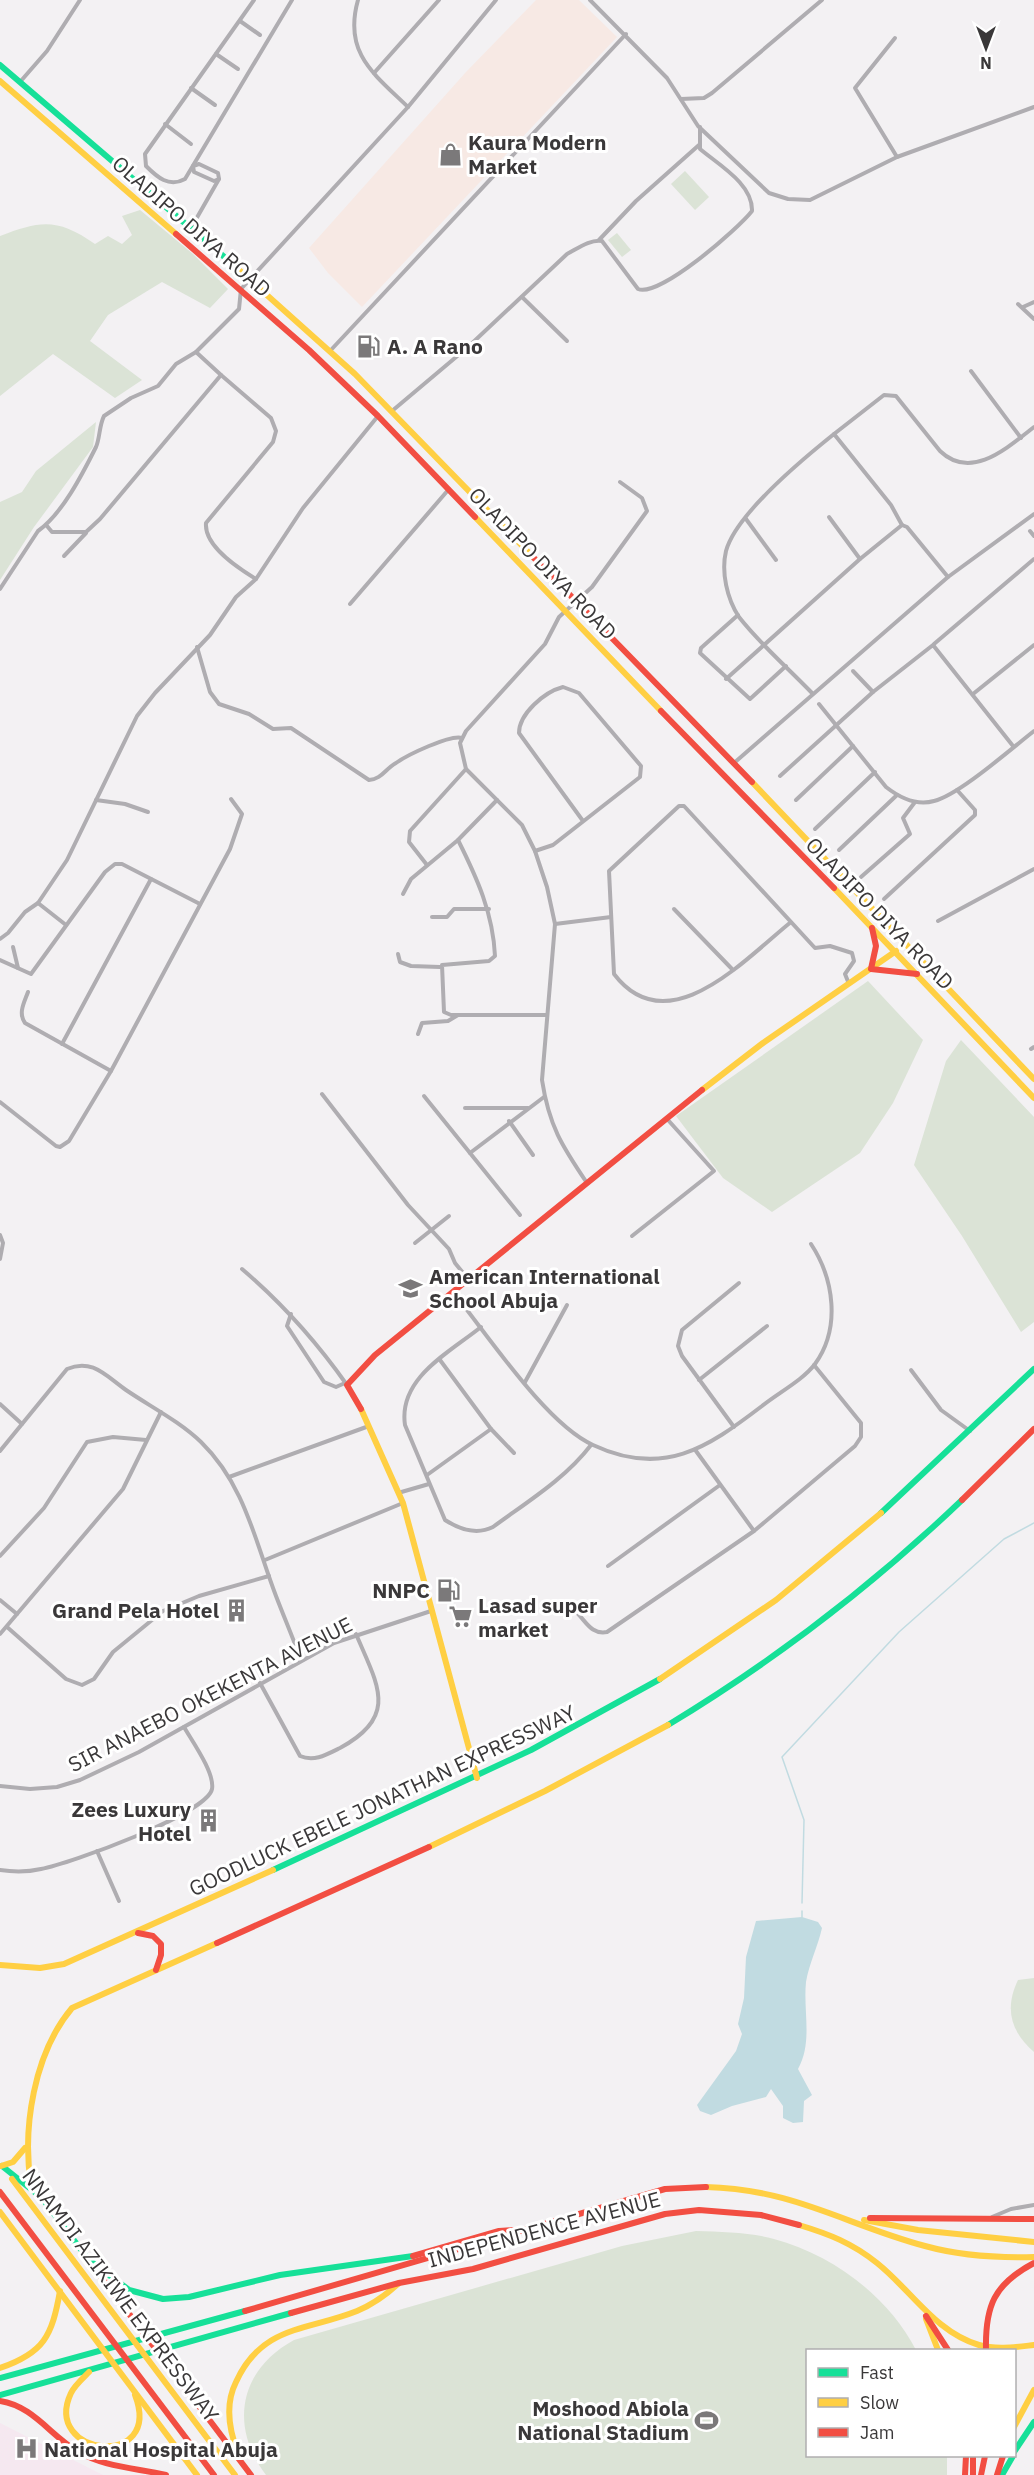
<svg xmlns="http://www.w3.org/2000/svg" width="1034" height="2475" font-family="'IBM Plex Sans',sans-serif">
<rect width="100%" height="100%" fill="#f3f1f3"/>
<!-- commercial -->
<path fill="#f7e9e4" d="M536,0H579L617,37L362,307L328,273L309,248L466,72Z"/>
<!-- medical -->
<path fill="#f5e8f0" d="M0,2423L103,2475H0Z"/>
<!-- green -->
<g fill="#dbe3d6">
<path d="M685,171L709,197L695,210L671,184Z"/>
<path d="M140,210L193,254L228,289L210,308L162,282L108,315L90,341L142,380L115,398L53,354L0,396V236C41,220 58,218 95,244L108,236L122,244L132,235L122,216Z"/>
<path d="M617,233L631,250L622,257L608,240Z"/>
<path d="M96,422L93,447L34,527L0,580V502L22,492L36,471Z"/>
<path d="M868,981L923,1040L893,1103L860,1153L772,1212L723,1178L676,1116Z"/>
<path d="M961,1040L1034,1117V1322L1021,1332L962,1236L914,1165L946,1061Z"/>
<path d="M1034,1978V2052C1011,2032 1004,2009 1018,1980Z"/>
<path d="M696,2231C723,2232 749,2232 774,2239C833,2255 888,2296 916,2350H808V2456H947V2475H266C229,2426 239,2370 294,2340L622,2246Z"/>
</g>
<!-- water -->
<path fill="#c1dbe1" d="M802,1917L818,1922L822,1928C818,1946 809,1964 806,1982C803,2011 813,2042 798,2069L812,2095L804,2101L803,2122L793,2123L783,2118V2106L771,2089L766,2097L732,2106L711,2115L700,2111L697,2105L736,2051L742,2034L738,2024L744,1998L746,1957L756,1921Z"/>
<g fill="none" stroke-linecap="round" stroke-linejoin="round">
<!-- stream -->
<g stroke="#c1dbe1" stroke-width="1.5">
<path d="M802,1903L804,1820L782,1757L899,1632L1004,1539L1034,1523"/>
<path d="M802,1917V1911"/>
</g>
<!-- street -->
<g stroke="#afadb1" stroke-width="4">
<path d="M254,0L145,154L146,166C157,177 169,188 185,179L292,0"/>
<path d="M358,0C343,53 374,74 408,107"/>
<path d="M590,0L667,78L698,126L769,193L788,199L810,200L897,157L1034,107"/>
<path d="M240,21L260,35"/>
<path d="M895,38L855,88L897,157"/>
<path d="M216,54L238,69"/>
<path d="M374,73L439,0"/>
<path d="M20,82L47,51L80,0"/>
<path d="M191,88L215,105"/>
<path d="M681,99L704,98L712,93L822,0"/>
<path d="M165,124L191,144"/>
<path d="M199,164L218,173L219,179L214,181L194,172L193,166Z"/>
<path d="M191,228L219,179"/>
<path d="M599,240L636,201L699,145"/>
<path d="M522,297L567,341"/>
<path d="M1018,304L1034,319"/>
<path d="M1023,307L1034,302"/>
<path d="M330,351L626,34"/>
<path d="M971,371L1021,438"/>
<path d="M221,375L271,418L276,431L273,442L206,523C204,546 238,568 256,579"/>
<path d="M392,411L468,347L567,254C577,249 590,239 602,241L638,289C659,298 738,229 752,211C753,184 719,165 700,149V127"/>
<path d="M834,434L884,395L896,396L940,451C971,481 1007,448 1034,427"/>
<path d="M829,517L860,559"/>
<path d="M746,519L776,560"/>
<path d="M47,526L52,532H86L100,519L221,375L196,352"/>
<path d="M1030,531L1034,536"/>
<path d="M64,556L86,533"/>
<path d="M0,589L38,531C62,514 82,475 96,447C100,438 99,426 104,416L131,398L158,386L176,364L196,352L239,309L241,289L408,107L496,0"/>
<path d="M350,604L449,489"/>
<path d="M738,615L701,648L700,653L750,699L786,666"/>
<path d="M934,644L1034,559"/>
<path d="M197,647L210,692L219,704L249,714L273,729L291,728L369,780C382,779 385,769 396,763C407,755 451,734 462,738"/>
<path d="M853,671L873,692"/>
<path d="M726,679L860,559L902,525L907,527L948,577"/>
<path d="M812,693C788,668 760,644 739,617C727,599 721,572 726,551C736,514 804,458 834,434L891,505L902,525"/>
<path d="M973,694L1034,645"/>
<path d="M819,704L886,787C900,798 916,806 934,801C959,795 1012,748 1034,731"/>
<path d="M734,763L948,577L1034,514"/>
<path d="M780,776L873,692L933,645L1013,746"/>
<path d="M96,800L125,804L148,812"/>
<path d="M796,800L853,746"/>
<path d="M815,829L875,772"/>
<path d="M458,840C477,878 493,913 495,956L489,961L442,965L444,1012L451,1015H547"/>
<path d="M839,850L897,795"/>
<path d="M535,851L553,845L640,777L641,766L579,693L563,687C544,692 519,714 519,733L583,821"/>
<path d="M427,865L409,842L410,831L466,769"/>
<path d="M861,877L910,834L903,818L915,802"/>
<path d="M403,894L411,879L458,840L497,800"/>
<path d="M884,899L975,815V810L957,790"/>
<path d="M38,903L67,860L137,716L155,693L210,635L236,597L256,579L303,508L378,416"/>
<path d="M674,909L732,969"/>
<path d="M432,917H447L454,909H489"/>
<path d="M938,921L1034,869"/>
<path d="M791,922C746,958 668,1045 614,974L609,871L679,806H684L815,948L830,946L852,953L854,961L845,974L849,984"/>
<path d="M555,924L611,917"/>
<path d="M0,939L8,933L25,912L38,903L66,925"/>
<path d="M13,947L18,968"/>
<path d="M398,954L400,962L411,966L440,967"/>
<path d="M0,960L31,974L105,872L115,864H122L200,904"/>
<path d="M28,992C24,1003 18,1013 25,1023L111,1071"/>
<path d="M418,1034L422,1023L448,1021L458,1015"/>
<path d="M62,1044L151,879"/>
<path d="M1031,1049L1034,1047"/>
<path d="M322,1094L408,1205L449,1249L455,1263L468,1279"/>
<path d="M424,1096L470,1153"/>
<path d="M0,1102L56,1146L60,1147L69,1141L111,1071L230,849L242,814L231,799"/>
<path d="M465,1108H528"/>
<path d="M509,1121L533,1155"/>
<path d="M587,1183C562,1146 549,1126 542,1080L555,924L547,887L535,851L522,825L466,769L460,743L466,731L545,644L559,617L592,587L647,511L642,498L620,482"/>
<path d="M520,1215L470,1153L544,1097"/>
<path d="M0,1235L3,1243L0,1259"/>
<path d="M632,1236L714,1171L668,1120"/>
<path d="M415,1243L449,1216"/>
<path d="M242,1269C283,1304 316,1341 347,1385"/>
<path d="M453,1292C487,1334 546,1424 593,1445C663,1478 707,1448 762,1406C778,1393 803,1380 815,1364C841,1328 834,1279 811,1244"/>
<path d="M291,1314L287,1326L324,1382L336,1387L345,1383"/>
<path d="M481,1327C450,1352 398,1378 405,1425L445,1520C459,1529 477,1535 493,1527C527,1502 565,1479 591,1445"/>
<path d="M440,1360L491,1429L514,1453"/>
<path d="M911,1370L941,1410L970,1431"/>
<path d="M699,1380L767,1326"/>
<path d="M525,1382L567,1305"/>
<path d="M0,1404L22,1424"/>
<path d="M734,1427L682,1356L678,1346L682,1330L739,1283"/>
<path d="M0,1451L67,1369C92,1358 106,1376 126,1390C151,1407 179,1421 201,1442C245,1485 255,1541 276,1596C284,1617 293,1638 301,1660"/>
<path d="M696,1451L754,1531"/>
<path d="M427,1475L491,1429"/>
<path d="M229,1477L369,1426"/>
<path d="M398,1493L429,1484"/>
<path d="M0,1556L44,1508L87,1442L113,1437L146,1440"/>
<path d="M265,1560L403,1503"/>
<path d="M608,1566L720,1485"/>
<path d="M0,1600L17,1614"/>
<path d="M548,1612H576C586,1621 591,1635 607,1632L754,1531L855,1446L861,1437V1423L814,1365"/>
<path d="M7,1627L66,1679L82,1685L94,1679L113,1652L163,1611L199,1596L269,1576"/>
<path d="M0,1634L123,1489L161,1412"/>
<path d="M260,1683L300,1756C314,1762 326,1755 340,1748C400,1716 377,1684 356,1634"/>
<path d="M0,1786L30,1789L57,1787L80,1780L139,1752L334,1643L431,1611"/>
<path d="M97,1851L119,1901"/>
<path d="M0,1870C13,1872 28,1872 41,1869C69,1864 207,1814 212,1789C215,1773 192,1741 184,1727"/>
<path d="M992,2217L1011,2209L1034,2205"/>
</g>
<!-- fast -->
<g stroke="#16e098" stroke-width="6">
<path d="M0,65L229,261"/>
<path d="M881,1513L1034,1369"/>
<path d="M668,1725C774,1661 872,1586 962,1500"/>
<path d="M273,1870L531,1750L660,1679"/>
<path d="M2,2166L42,2198L92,2264"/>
<path d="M89,2260L129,2290L163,2299L189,2297L280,2275L413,2256"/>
<path d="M0,2378L245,2311"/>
<path d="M0,2395L291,2313"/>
<path d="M1014,2452L1034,2422"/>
<path d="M1002,2475L1013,2456"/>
</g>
<!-- slow -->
<g stroke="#ffcf43" stroke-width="6">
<path d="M0,81L176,234"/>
<path d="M229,261L355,374L533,557"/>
<path d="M475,517L661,711"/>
<path d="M752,782L1034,1079"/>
<path d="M834,888L1034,1098"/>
<path d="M702,1090L763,1043L896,951"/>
<path d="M361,1409L403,1503L477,1778"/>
<path d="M660,1679L776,1600L881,1513"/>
<path d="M429,1847L545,1791L668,1725"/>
<path d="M0,1965L40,1968L64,1964L273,1870"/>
<path d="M1,2166L13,2162L25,2148"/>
<path d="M12,2179L235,2475"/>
<path d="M31,2185C22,2128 34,2053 72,2008L217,1943"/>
<path d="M706,2187C794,2189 846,2225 925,2246C961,2256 997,2258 1034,2257"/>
<path d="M0,2212L197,2475"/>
<path d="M864,2220L918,2230L1034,2242"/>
<path d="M799,2225C829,2234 852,2243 877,2263C911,2290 935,2332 979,2345C997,2350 1016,2347 1034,2345"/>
<path d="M926,2319L938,2350"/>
<path d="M0,2368C44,2353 52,2336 60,2291"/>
<path d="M89,2372C83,2378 74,2386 71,2393C41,2457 164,2470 135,2395"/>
<path d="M1014,2427L1034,2390"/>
<path d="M238,2453C229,2430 225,2404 236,2382C262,2325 307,2331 357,2311C374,2304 386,2295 399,2283"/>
</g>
<!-- jam -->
<g stroke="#f24e42" stroke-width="6">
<path d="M176,234L309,350L378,416L475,517"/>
<path d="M533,557L752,782"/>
<path d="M661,711L834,888"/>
<path d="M872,928L876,946L871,969L917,974"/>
<path d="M361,1409L347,1385L375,1355L702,1090"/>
<path d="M962,1500L1034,1429"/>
<path d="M138,1933L153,1936L161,1944V1955L156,1970"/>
<path d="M217,1943L429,1847"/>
<path d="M0,2192L214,2475"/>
<path d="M870,2218L1034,2219"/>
<path d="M413,2256L499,2231L516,2230"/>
<path d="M99,2274L251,2475"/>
<path d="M245,2311L665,2189L706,2187"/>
<path d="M291,2313L399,2283L473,2269L665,2214L699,2210L761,2215L799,2225"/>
<path d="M926,2316L948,2350"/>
<path d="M986,2350C985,2306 994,2284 1034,2263"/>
<path d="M0,2401C33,2406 50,2435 77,2451C103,2467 136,2468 166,2475"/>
<path d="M973,2456V2475"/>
<path d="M965,2475L966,2456"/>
<path d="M981,2475L985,2456"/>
<path d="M997,2475L1003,2456"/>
</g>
</g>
<!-- icons -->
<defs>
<symbol id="shop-bare" viewBox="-9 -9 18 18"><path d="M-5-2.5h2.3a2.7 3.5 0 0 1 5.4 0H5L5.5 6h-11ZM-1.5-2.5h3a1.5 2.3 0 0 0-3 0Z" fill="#7b797a" stroke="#fff" stroke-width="2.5" paint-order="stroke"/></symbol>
<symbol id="fuel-bare" viewBox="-9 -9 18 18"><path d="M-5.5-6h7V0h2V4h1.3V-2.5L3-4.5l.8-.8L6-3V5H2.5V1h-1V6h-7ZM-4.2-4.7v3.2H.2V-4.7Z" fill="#7b797a" stroke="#fff" stroke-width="2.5" paint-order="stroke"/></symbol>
<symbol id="school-bare" viewBox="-9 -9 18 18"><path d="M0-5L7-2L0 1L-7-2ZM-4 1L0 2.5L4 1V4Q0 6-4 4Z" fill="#7b797a" stroke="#fff" stroke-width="2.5" paint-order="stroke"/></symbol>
<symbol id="building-bare" viewBox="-9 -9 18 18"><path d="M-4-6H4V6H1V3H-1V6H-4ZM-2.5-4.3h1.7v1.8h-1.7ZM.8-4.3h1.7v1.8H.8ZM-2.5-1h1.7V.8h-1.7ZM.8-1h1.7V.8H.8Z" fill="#7b797a" stroke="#fff" stroke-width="2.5" paint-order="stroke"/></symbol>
<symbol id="supermarket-bare" viewBox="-9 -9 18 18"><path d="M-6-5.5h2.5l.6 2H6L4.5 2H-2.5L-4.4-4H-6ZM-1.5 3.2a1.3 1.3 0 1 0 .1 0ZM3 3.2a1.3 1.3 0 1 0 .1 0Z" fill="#7b797a" stroke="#fff" stroke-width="2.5" paint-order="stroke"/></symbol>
<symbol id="stadium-bare" viewBox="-9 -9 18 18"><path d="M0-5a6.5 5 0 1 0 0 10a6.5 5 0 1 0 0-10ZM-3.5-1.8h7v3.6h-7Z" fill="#7b797a" stroke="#fff" stroke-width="2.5" paint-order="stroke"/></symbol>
<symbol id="hospital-bare" viewBox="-9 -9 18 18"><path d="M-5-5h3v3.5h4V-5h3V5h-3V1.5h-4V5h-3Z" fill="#7b797a" stroke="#fff" stroke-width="2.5" paint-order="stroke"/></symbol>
</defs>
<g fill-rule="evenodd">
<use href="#shop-bare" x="434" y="138" width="33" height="33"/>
<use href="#fuel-bare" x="352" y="330" width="33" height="33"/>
<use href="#school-bare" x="394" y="1272" width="33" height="33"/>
<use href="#fuel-bare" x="432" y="1574" width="33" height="33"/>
<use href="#building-bare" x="220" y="1594" width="33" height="33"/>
<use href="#supermarket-bare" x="444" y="1600" width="33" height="33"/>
<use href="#building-bare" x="192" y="1804" width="33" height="33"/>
<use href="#stadium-bare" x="690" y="2404" width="33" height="33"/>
<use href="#hospital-bare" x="10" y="2432" width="33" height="33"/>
</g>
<g text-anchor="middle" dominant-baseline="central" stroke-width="6" stroke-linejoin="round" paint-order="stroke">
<!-- poi labels -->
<g font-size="21" font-weight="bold" fill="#3a3839" stroke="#fff" text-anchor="start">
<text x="468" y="142">Kaura Modern<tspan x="468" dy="24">Market</tspan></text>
<text x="387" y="346">A. A Rano</text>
<text x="429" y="1276">American International<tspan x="429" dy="24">School Abuja</tspan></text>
<text x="430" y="1590" text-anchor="end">NNPC</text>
<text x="478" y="1605">Lasad super<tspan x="478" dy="24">market</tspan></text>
<text x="219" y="1610" text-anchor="end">Grand Pela Hotel</text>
<text x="191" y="1809" text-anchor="end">Zees Luxury<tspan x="191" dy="24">Hotel</tspan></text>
<text x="689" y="2408" text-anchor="end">Moshood Abiola<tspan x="689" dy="24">National Stadium</tspan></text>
<text x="44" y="2449">National Hospital Abuja</text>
</g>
<!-- street labels -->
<g font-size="21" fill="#3a3839" stroke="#fff">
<text transform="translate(192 226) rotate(41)">OLADIPO DIYA ROAD</text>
<text transform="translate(543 563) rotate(46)">OLADIPO DIYA ROAD</text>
<text transform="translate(880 913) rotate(46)">OLADIPO DIYA ROAD</text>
<text transform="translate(210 1694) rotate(-27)">SIR ANAEBO OKEKENTA AVENUE</text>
<text transform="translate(382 1800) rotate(-25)">GOODLUCK EBELE JONATHAN EXPRESSWAY</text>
<text transform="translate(544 2229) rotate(-15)">INDEPENDENCE AVENUE</text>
<text transform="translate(121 2295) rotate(53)">NNAMDI AZIKIWE EXPRESSWAY</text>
</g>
</g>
<!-- legend -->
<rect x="806" y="2349" width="210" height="108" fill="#ffffff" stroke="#b0afb0" stroke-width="1.5"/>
<rect x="818" y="2368" width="30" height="9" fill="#16e098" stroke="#b0afb0" stroke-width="1.5"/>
<text x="860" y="2379" font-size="18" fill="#3a3839">Fast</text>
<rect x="818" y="2398" width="30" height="9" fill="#ffcf43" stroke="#b0afb0" stroke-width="1.5"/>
<text x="860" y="2409" font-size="18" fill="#3a3839">Slow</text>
<rect x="818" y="2428" width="30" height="9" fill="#f24e42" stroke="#b0afb0" stroke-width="1.5"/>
<text x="860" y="2439" font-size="18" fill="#3a3839">Jam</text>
<!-- north arrow -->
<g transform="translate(986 48) rotate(180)" stroke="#ffffff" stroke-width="4.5" paint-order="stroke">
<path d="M0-4.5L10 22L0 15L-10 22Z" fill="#3a3839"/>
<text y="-9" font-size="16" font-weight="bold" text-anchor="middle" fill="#3a3839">N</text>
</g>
</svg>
